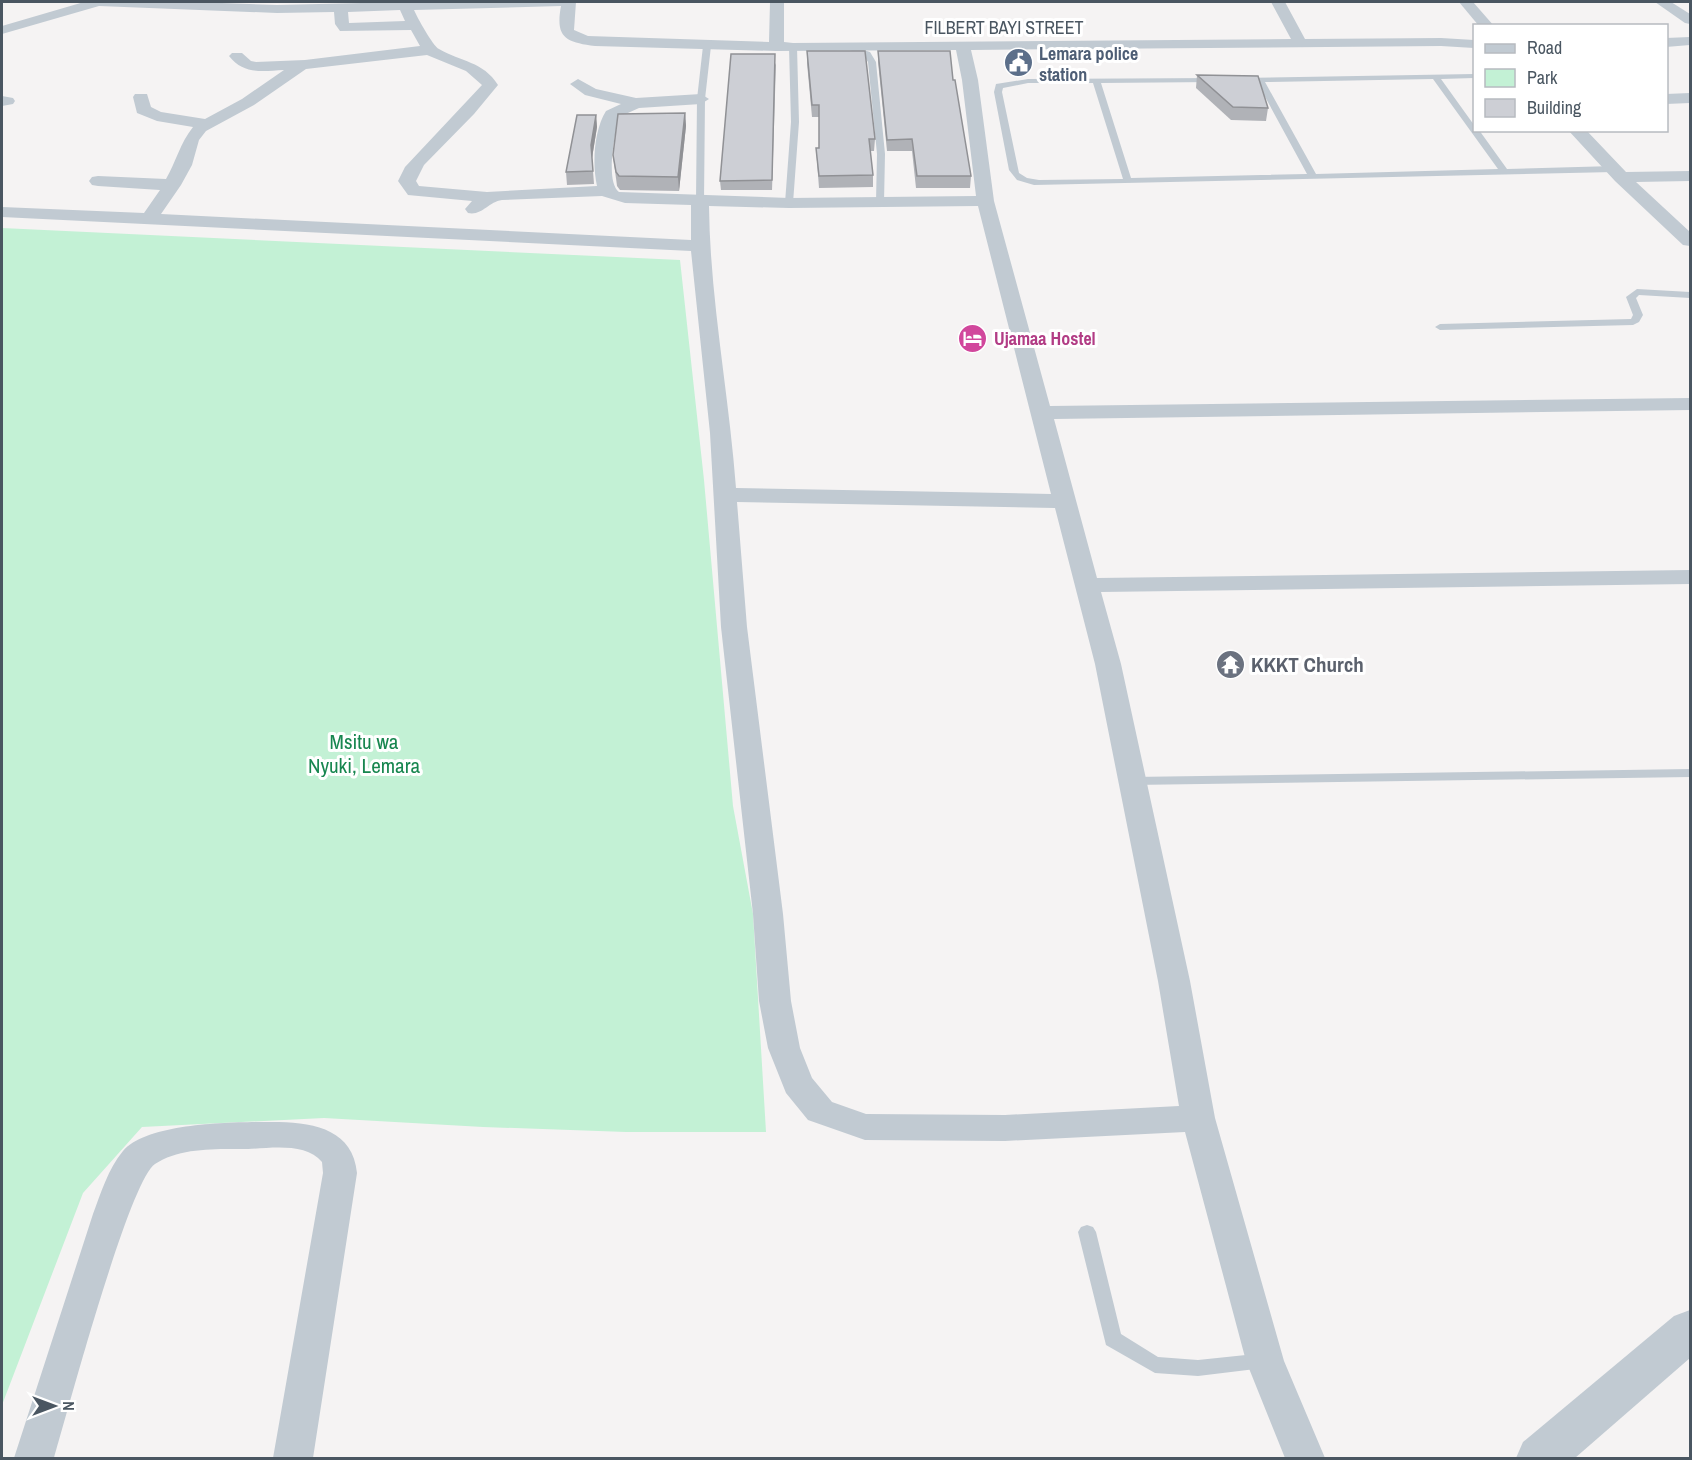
<svg xmlns="http://www.w3.org/2000/svg" width="1692" height="1460" font-family="'Archivo Narrow',sans-serif">
<rect width="100%" height="100%" fill="#f5f3f3"/>
<!-- green -->
<path fill="#c3f1d5" d="M2,228L680,260L704,480L733,806L753,914L766,1132H626L483,1127L324,1118L142,1127L83,1193L2,1405Z"/>
<g fill="none" stroke-linecap="round" stroke-linejoin="round">
<!-- service -->
<g fill="#c1cad2" fill-rule="evenodd">
<path d="M707,44L711,46L705,99L704,200L700,203L696,200L697,99L703,46Z"/>
<path d="M793,45L797,47L799,122L793,203L789,206L785,203L791,122L789,47Z"/>
<path d="M847,45L870,52L876,62L885,154L884,202L880,205L876,202L877,154L868,62L864,56L847,49Z"/>
<path d="M1474,74V78L1441,79L1474,125V130H1479L1507,169L1614,166L1618,169L1614,172L1034,185L1017,180L1009,170L994,92L996,84L1028,79L1217,78V82H1214L1101,83L1131,178L1307,174L1257,82H1239V78ZM1433,79L1498,169L1316,174L1265,82ZM1028,83H1093L1123,179L1039,180L1027,178L1019,173L1002,92L1003,88Z"/>
<path d="M1637,289L1690,292V298L1639,295L1636,298L1643,315L1639,322L1633,325L1440,330L1435,327L1440,324L1631,319L1633,315L1626,297Z"/>
<path d="M1690,769V777L1132,785L1125,781L1132,777Z"/>
<path d="M1087,1225L1093,1227L1096,1232L1121,1334L1158,1357L1198,1360L1265,1353L1272,1355L1275,1361L1272,1367L1198,1376L1155,1373L1106,1345L1078,1232L1081,1227Z"/>
</g>
<!-- minor -->
<g fill="#c1cad2" fill-rule="evenodd">
<path d="M84,2H195L277,5L403,2H576L574,30L588,36L769,42L770,2H784V42L793,43L1291,39L1271,2H1285L1305,39L1441,38L1474,40V48L1441,46L971,50L978,80L994,201L1050,406L1690,398V410L1054,419L1097,578L1690,570V584L1101,592L1121,664L1190,981L1215,1118L1284,1361L1325,1458H1285L1246,1361L1185,1132L1005,1141L865,1140L808,1120L786,1093L768,1048L759,1001L753,914L721,627L710,433L691,251L2,217V207L144,213L160,190L98,186L92,185L89,181L92,177L98,176L166,179C176,162 180,143 193,127L157,121L137,113L133,97L135,94H147L151,107L161,112L205,119L242,99L284,70C262,71 244,75 229,56L232,53H242L251,61L256,62L305,60L420,46L411,30L340,31L335,24L334,12L277,13L99,6L2,34V26ZM561,6C555,38 566,42 595,46L776,51L956,50L962,80L976,196L789,198L619,192C605,182 615,132 619,117L639,108L701,104L709,99L701,94L636,98L596,89L578,79L570,84L585,95L621,104L606,111C594,130 592,164 597,186L487,192L419,186L416,181L424,165L474,114L498,85C483,61 461,62 439,49C433,46 417,17 414,10ZM400,10L405,21L349,23L348,12ZM427,55L466,71L482,85L405,167L398,181L408,195L472,201L465,209L468,213C482,216 488,202 502,200L602,196L625,203L691,205V240L161,214L181,185L192,165L199,140L206,131L254,105L306,69ZM709,206L789,208L978,206L1051,494L736,488C729,394 710,300 709,206ZM737,502L1055,508L1095,664L1158,981L1179,1106L1005,1115L866,1114L832,1102L812,1078L800,1048L791,1001L783,914L747,627Z"/>
<path d="M1459,2H1473L1494,26H1479Z"/>
<path d="M1655,2H1671L1690,14V24L1685,23Z"/>
<path d="M1690,37V45L1666,47V38Z"/>
<path d="M1690,93V103L1666,104V94Z"/>
<path d="M2,96L13,98L15,101L13,104L2,106Z"/>
<path d="M1568,130H1586L1626,172L1690,171V181L1636,182L1690,232V246L1683,245L1615,181Z"/>
<path d="M279,1122C317,1123 353,1131 357,1173L313,1458H273L323,1173L322,1162C306,1142 270,1148 248,1149C219,1149 180,1147 155,1164C129,1181 67,1414 54,1458H14L93,1214C101,1193 108,1169 123,1151C149,1121 241,1122 279,1122Z"/>
</g>
<!-- tertiary -->
<path fill="#c1cad2" fill-rule="evenodd" d="M1690,1310V1358L1575,1458H1516L1523,1442L1674,1316Z"/>
</g>
<!-- wall -->
<g fill="#b0b2b7">
<path d="M807,51L875,139L874,151H870L873,175V187L819,188L816,148H819V117H812L807,63Z"/>
<path d="M878,51L953,80L971,176L970,188H916L912,151H887L878,62Z"/>
<path d="M776,63L772,190H721L720,181Z"/>
<path d="M1197,75L1268,108L1266,121L1231,120L1196,88Z"/>
<path d="M685,113L686,126L679,191L620,190L617,186L613,155Z"/>
<path d="M596,115L597,127L592,158L594,184L567,185L566,172Z"/>
</g>
<!-- shaded-wall -->
<g fill="#909195">
<path d="M685,113L686,126L679,191L678,177Z"/>
<path d="M596,115L597,127L592,158L591,145Z"/>
</g>
<!-- building -->
<g fill="#cdcfd5" stroke="#909195" stroke-width="1.5">
<path d="M807,51H865L875,139H869L873,175L819,176L816,148H819V105H812Z"/>
<path d="M878,51H950L953,80H955L971,176H917L912,139L887,140Z"/>
<path d="M731,54H775L772,180L720,181Z"/>
<path d="M1197,75L1258,76L1268,108L1233,107Z"/>
<path d="M685,113L678,177L619,176L616,172L613,155L618,114Z"/>
<path d="M577,115H596L591,145L593,171L566,172Z"/>
</g>
<!-- icons -->
<defs>
<symbol id="civic-disc" viewBox="-11 -11 22 22"><circle r="9.5" fill="#5c6f8a" stroke="#fff"/><path d="M-.6-6.5H3V-4.5H.6V-3L4-1V1h2V6H-6V1h2V-1L-.6-3ZM-1.2 2.5V6h2.4V2.5Z" fill="#fff"/></symbol>
<symbol id="hotel-disc" viewBox="-11 -11 22 22"><circle r="9.5" fill="#d1479c" stroke="#fff"/><path d="M-6-4.5h1.5V1H6V5H4.5V3h-9V5H-6ZM-4 0a1.8 1.8 0 1 1 3.6 0ZM.5 0V-2.5h3Q6-2.5 6 0Z" fill="#fff"/></symbol>
<symbol id="temple-disc" viewBox="-11 -11 22 22"><circle r="9.5" fill="#6b7280" stroke="#fff"/><path d="M0-6L5-2H3V0L6.5 2.5H4V6H1.5V3h-3V6H-4V2.5H-6.5L-3 0V-2H-5Z" fill="#fff"/></symbol>
</defs>
<g fill-rule="evenodd">
<use href="#civic-disc" x="1002" y="46" width="33" height="33"/>
<use href="#hotel-disc" x="956" y="322" width="33" height="33"/>
<use href="#temple-disc" x="1214" y="648" width="33" height="33"/>
</g>
<g text-anchor="middle" dominant-baseline="central" stroke-width="6" stroke-linejoin="round" paint-order="stroke">
<!-- far-street labels -->
<g font-size="18" fill="#4a5661" stroke="#fff">
<text x="1004" y="27">FILBERT BAYI STREET</text>
</g>
<!-- far-service labels -->
<g font-size="18" font-weight="bold" fill="#4e5e75" stroke="#fff" text-anchor="start">
<text x="1039" y="53">Lemara police<tspan x="1039" dy="21">station</tspan></text>
</g>
<!-- far-hotel labels -->
<g font-size="18" font-weight="bold" fill="#b23c85" stroke="#fff" text-anchor="start">
<text x="994" y="338">Ujamaa Hostel</text>
</g>
<!-- worship labels -->
<g font-size="21" font-weight="bold" fill="#5b616d" stroke="#fff" text-anchor="start">
<text x="1251" y="664">KKKT Church</text>
</g>
<!-- park labels -->
<g font-size="21" fill="#17864f" stroke="#fff">
<text x="364" y="741">Msitu wa<tspan x="364" dy="24">Nyuki, Lemara</tspan></text>
</g>
</g>
<!-- border -->
<rect width="1692" height="1460" fill="none" stroke="#4a5661" stroke-width="6"/>
<!-- legend -->
<rect x="1473" y="24" width="195" height="108" fill="#ffffff" stroke="#b7bbc0" stroke-width="1.5"/>
<rect x="1485" y="44" width="30" height="9" fill="#c1cad2" stroke="#b7bbc0" stroke-width="1.5"/>
<text x="1527" y="54" font-size="18" fill="#4a5661">Road</text>
<rect x="1485" y="69" width="30" height="18" fill="#c3f1d5" stroke="#b7bbc0" stroke-width="1.5"/>
<text x="1527" y="84" font-size="18" fill="#4a5661">Park</text>
<rect x="1485" y="99" width="30" height="18" fill="#cdcfd5" stroke="#b7bbc0" stroke-width="1.5"/>
<text x="1527" y="114" font-size="18" fill="#4a5661">Building</text>
<!-- north arrow -->
<g transform="translate(54 1406) rotate(90)" stroke="#ffffff" stroke-width="4.5" paint-order="stroke">
<path d="M0-4.5L10 22L0 15L-10 22Z" fill="#4a5661"/>
<text y="-9" font-size="16" font-weight="bold" text-anchor="middle" fill="#4a5661">N</text>
</g>
</svg>
